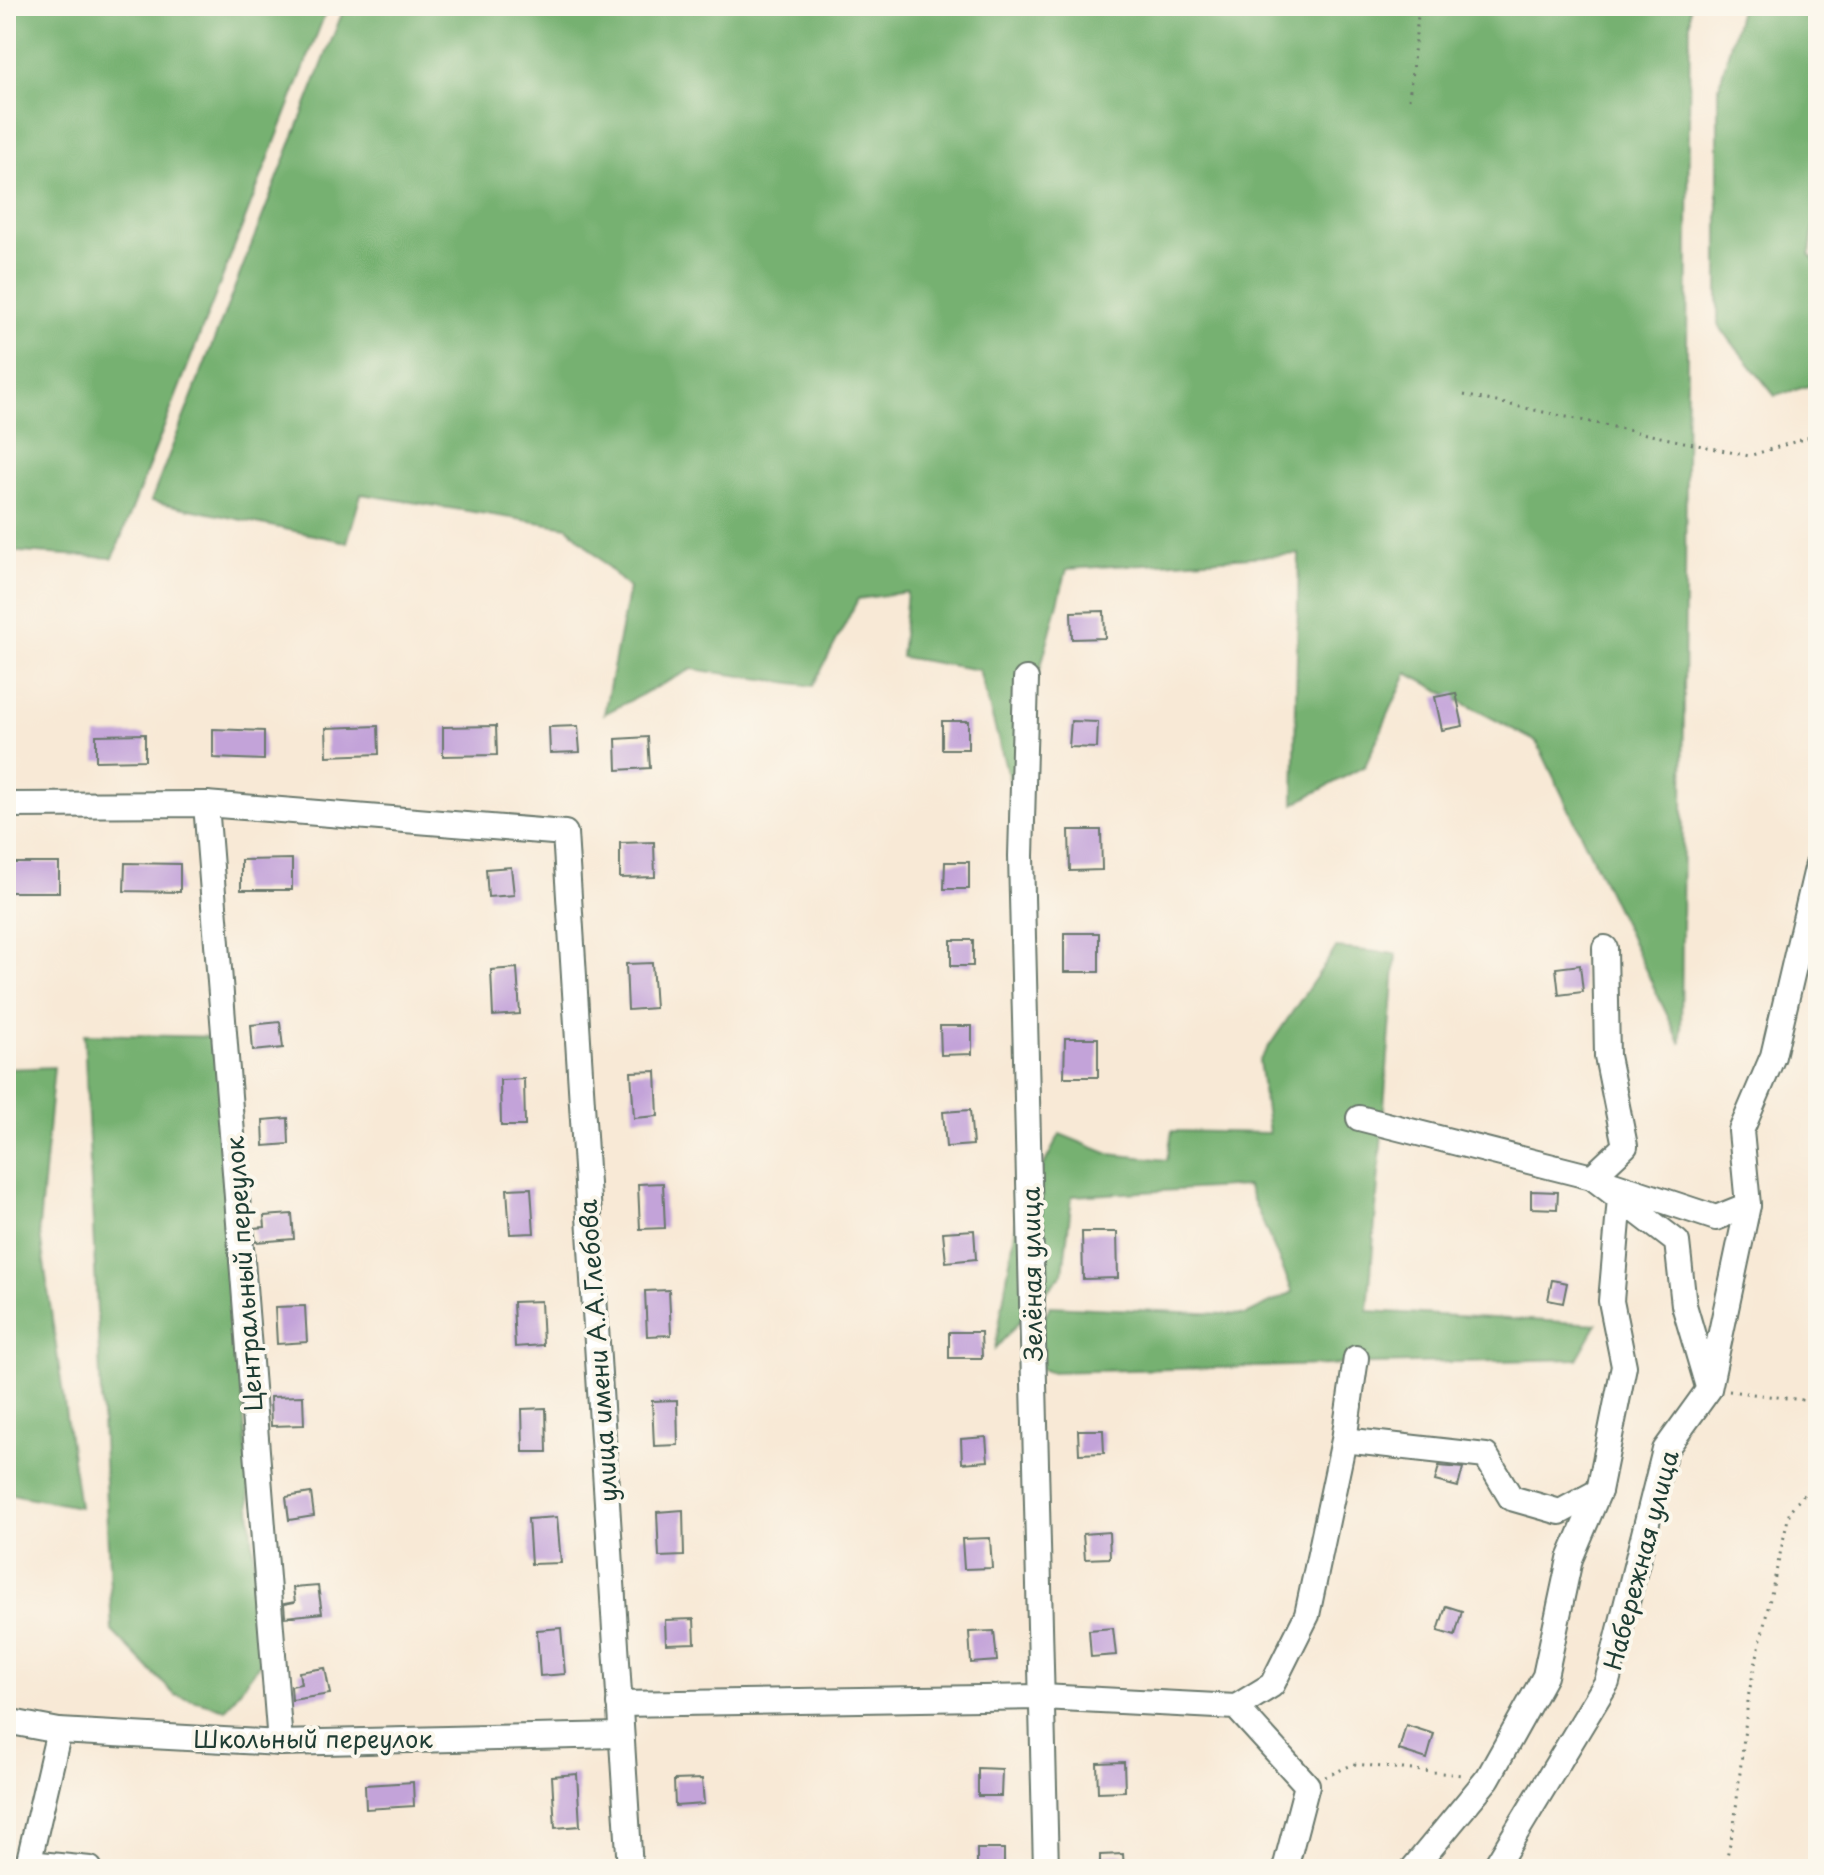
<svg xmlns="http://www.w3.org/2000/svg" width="1824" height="1875" font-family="'Playpen Sans',sans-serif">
<rect width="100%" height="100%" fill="#fbf7ec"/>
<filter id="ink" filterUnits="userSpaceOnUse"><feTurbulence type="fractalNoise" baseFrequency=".0125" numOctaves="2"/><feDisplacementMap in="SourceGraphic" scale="16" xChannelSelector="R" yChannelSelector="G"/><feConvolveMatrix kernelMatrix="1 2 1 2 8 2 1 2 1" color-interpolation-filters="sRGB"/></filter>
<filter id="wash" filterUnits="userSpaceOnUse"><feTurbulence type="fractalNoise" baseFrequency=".006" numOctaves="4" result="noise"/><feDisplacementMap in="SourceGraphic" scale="32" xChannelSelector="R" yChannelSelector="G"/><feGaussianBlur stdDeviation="1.8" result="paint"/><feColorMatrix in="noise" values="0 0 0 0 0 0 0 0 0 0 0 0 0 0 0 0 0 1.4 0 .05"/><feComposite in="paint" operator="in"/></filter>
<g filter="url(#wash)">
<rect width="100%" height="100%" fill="#f8e9d6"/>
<!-- forest -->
<g fill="#76b171" stroke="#4a7752" stroke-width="2">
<path d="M6,6H328L113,558L6,551Z"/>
<path d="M345,6H1690L1681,1044L1537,742L1407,673L1365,766L1294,804L1299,554L1067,569L1010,782L979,670L901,657L907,592L858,599L813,686L692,669L604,714L629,588L568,527L361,494L347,542L151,501Z"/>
<path d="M1741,6H1818V195L1810,254L1818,266V383L1775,396L1718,325V90Z"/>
<path d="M1336,948L1396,954L1368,1311L1597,1324L1577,1359L1048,1372L1023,1360L1050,1306L1246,1315L1293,1292L1247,1186L1072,1196L1063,1273L995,1349L1018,1214L1060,1134L1109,1154L1167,1160L1172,1131L1269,1133L1259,1061Z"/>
<path d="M84,1034L217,1037L261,1661L226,1709L175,1695L112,1631Z"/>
<path d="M54,1067L39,1227L79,1507L6,1493V1069Z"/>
</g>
<g id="blocks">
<!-- building -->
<g fill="#c3a3d9">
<path d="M1104,611L1105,638L1072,639L1071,612Z"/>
<path d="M1456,693L1463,726L1442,730L1435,697Z"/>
<rect x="942" y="721" width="26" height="28"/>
<path d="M1071,721L1098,722L1097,748L1069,747Z"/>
<path d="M378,726L379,754L327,756L326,728Z"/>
<path d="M496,726L497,755L443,756V727Z"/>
<path d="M578,726L580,752L550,753L549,727Z"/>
<path d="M213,729L264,731V760L213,758Z"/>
<path d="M145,734V760L96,761V735Z"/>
<path d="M648,737L650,768L617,770L616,739Z"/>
<path d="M1069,830H1101L1102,870L1070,871Z"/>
<path d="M654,842L655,877L620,878V843Z"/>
<path d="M292,859V890H241V860Z"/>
<path d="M945,862H969V889H944Z"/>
<rect x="6" y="863" width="53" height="29"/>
<path d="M125,863L180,864V892L124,891Z"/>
<path d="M511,867L514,895L488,897L486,869Z"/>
<rect x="1064" y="933" width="35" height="39"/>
<rect x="951" y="940" width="22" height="26"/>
<path d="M652,963L655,1008L628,1010L626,964Z"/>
<path d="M1580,965L1583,992L1559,995L1556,968Z"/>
<path d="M517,968L520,1014L493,1016L491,970Z"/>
<path d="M280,1022L283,1048L253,1051L251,1025Z"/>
<path d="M940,1026H972V1054L941,1055Z"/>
<path d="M1065,1038H1098V1077H1064Z"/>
<path d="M656,1071L658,1116L634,1118L631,1072Z"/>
<path d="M524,1079L525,1126H501L500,1080Z"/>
<path d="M970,1110L973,1145L946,1147L943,1112Z"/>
<path d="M288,1118L289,1144L264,1146L263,1120Z"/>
<path d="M663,1183L665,1228L640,1229L638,1184Z"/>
<path d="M531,1188L534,1233L510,1234L507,1189Z"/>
<path d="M1531,1191L1558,1192L1557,1209L1531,1208Z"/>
<path d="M292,1214L294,1239L256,1242L254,1228L265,1227L264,1216Z"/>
<path d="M974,1230L976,1259L946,1262L943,1232Z"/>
<path d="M1082,1232H1117L1118,1278L1083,1279Z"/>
<path d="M1552,1280L1567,1283L1563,1303L1548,1300Z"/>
<path d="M669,1290L671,1335L647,1336L645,1291Z"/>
<path d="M541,1301L543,1345L515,1347L513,1302Z"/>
<path d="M305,1306L307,1342L277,1344L275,1307Z"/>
<path d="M949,1332H981L982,1358H949Z"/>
<path d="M303,1396L304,1425L271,1426L270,1397Z"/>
<path d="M677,1400L678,1445L654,1446L652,1401Z"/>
<path d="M546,1408L547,1452H523L522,1409Z"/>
<path d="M1078,1430H1103L1104,1453L1079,1454Z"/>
<path d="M986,1437L988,1461L962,1463L961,1439Z"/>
<path d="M1439,1466L1463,1468L1458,1487L1435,1481Z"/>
<path d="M311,1493L314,1516L289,1520L286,1497Z"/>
<path d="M683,1510L684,1556L659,1557L657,1512Z"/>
<path d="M557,1517L561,1563L531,1564L528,1519Z"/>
<path d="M1109,1532L1110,1558L1085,1559L1083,1534Z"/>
<path d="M990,1538L992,1568L964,1569L962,1539Z"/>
<path d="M318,1586L322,1613L285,1617L284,1604L295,1602L293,1588Z"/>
<path d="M1446,1606L1462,1611L1455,1636L1438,1631Z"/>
<path d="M694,1619L695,1643L666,1644L665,1620Z"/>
<path d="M561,1628L565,1674L540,1676L537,1630Z"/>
<path d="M1113,1628L1116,1655L1091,1657L1089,1630Z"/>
<path d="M994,1631L997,1661L971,1663L969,1632Z"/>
<path d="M325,1668L330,1694L292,1700L291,1686L301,1684L299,1672Z"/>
<path d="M1406,1725L1434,1734L1427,1759L1399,1750Z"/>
<path d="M1124,1762L1125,1791L1098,1792L1097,1763Z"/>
<path d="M978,1768L1002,1769L1001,1796H978Z"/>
<path d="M577,1774L580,1826L555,1828L552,1776Z"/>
<path d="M702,1779L704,1804L675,1806L674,1780Z"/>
<path d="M413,1782L414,1806L366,1809L365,1785Z"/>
<rect x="977" y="1849" width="27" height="20"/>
<path d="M1123,1854L1124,1869H1100V1855Z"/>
</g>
</g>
</g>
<g filter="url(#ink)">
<use href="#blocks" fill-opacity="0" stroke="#6b796d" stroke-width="2"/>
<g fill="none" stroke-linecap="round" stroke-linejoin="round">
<defs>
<g id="minor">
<path d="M1026,679L1021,856L1046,1869"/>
<path d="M206,804L280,1743"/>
<path d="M6,805L206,804L565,833L630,1869"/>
<path d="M1605,948L1607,1056L1625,1146L1592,1177L1677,1242L1684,1305L1708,1387"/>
<path d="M1359,1118L1592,1177L1716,1218L1748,1205"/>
<path d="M1344,1440L1356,1358"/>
<path d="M619,1704L1042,1697L1236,1707L1307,1785L1285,1869"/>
<path d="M1236,1707L1272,1685L1307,1615L1344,1440L1486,1456L1511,1498L1560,1512L1599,1491"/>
<path d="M6,1721L59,1731L280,1743L620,1735"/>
<path d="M29,1863L90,1869"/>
<path d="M27,1869L59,1731"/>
<path d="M1413,1869L1488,1778L1545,1676L1570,1559L1599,1491L1624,1366L1611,1301L1620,1198"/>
<path d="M1494,1869L1607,1682L1665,1450L1709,1389L1748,1205L1741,1131L1773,1056L1818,864"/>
</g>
</defs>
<!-- minor casing -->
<use href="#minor" stroke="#6b796d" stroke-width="28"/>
<!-- path -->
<g stroke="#6b796d" stroke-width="3" stroke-dasharray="2 6" stroke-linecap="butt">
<path d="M1409,99L1419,6"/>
<path d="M1464,395L1749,456L1810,437L1818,439"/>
<path d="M1729,1391L1818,1402"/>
<path d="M1325,1777L1354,1764L1462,1775"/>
<path d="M1724,1869L1734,1826L1749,1692L1790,1510L1818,1479"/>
</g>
<!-- minor -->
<use href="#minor" stroke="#fff" stroke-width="24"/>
</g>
</g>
<g text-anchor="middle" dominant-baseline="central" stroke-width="8" stroke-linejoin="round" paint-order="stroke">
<!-- street labels -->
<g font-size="24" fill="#1f3d34" stroke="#fbf7ec">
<text transform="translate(243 1274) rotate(-94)">Центральный переулок</text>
<text transform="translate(1031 1274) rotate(-91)">Зелёная улица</text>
<text transform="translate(597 1351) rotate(-94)">улица имени А.А.Глебова</text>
<text transform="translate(1640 1560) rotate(-75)">Набережная улица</text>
<text x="313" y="1738">Школьный переулок</text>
</g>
</g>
<!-- margin -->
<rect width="1824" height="1875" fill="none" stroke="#fbf7ec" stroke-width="32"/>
</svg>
